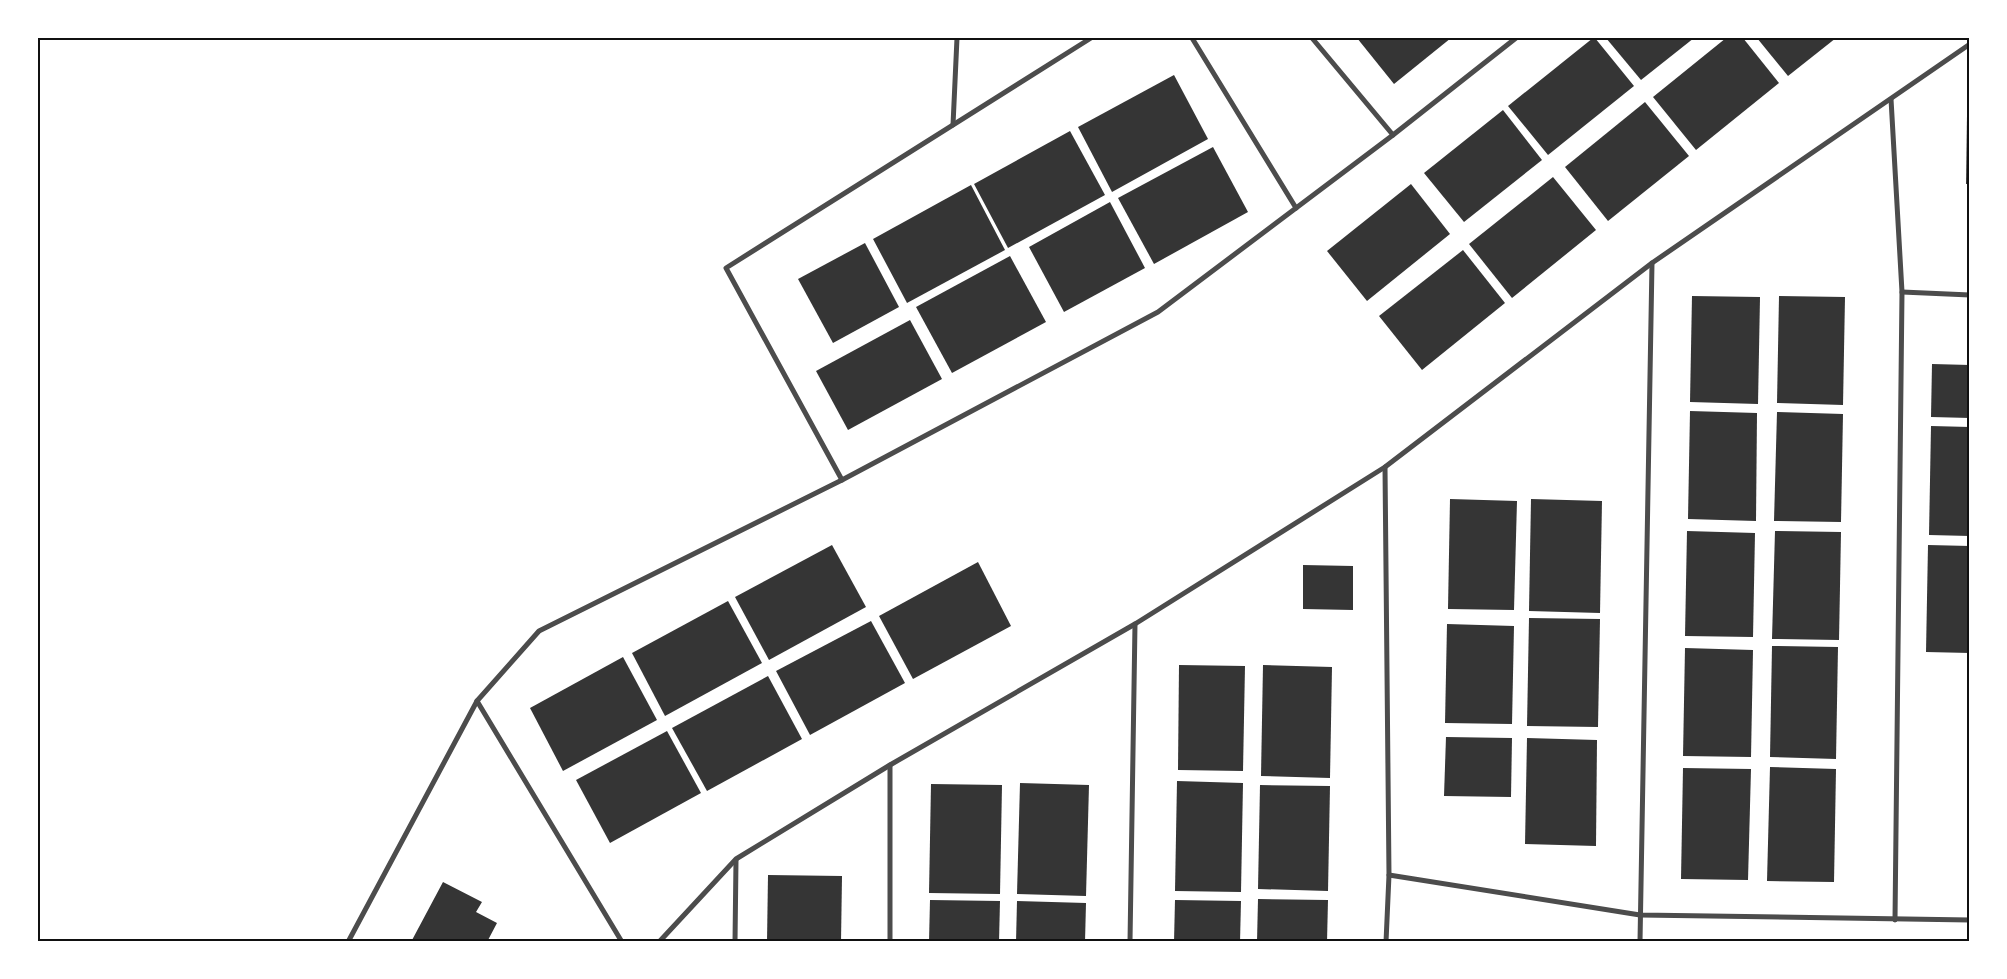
<svg xmlns="http://www.w3.org/2000/svg" width="2007" height="979" font-family="Lato,sans-serif">
<rect width="100%" height="100%" fill="#fff"/>
<!-- building -->
<g fill="#353535">
<path d="M1357,38H1451L1394,84Z"/>
<path d="M1593,38H1595L1634,86L1548,155L1508,106Z"/>
<path d="M1606,38H1694L1641,80Z"/>
<path d="M1726,38H1743L1779,83L1696,150L1653,97Z"/>
<path d="M1757,38H1836L1788,76Z"/>
<path d="M1174,75L1208,139L1112,192L1078,127Z"/>
<path d="M1645,102L1689,156L1608,221L1565,167Z"/>
<path d="M1503,110L1542,160L1464,222L1424,173Z"/>
<path d="M1967,115H1970V184H1966Z"/>
<path d="M1070,131L1105,195L1008,248L974,184Z"/>
<path d="M1213,147L1248,212L1154,264L1118,198Z"/>
<path d="M1553,177L1596,230L1512,298L1469,244Z"/>
<path d="M1411,184L1450,234L1367,301L1327,251Z"/>
<path d="M971,185L1005,250L907,303L873,239Z"/>
<path d="M1110,202L1145,268L1064,312L1029,247Z"/>
<path d="M865,243L899,307L833,343L798,279Z"/>
<path d="M1463,250L1505,303L1422,370L1379,316Z"/>
<path d="M1010,256L1046,322L952,373L916,307Z"/>
<path d="M1692,296L1760,297L1758,404L1690,402Z"/>
<path d="M1779,296L1845,297L1843,405L1777,403Z"/>
<path d="M910,320L942,379L848,430L816,371Z"/>
<path d="M1932,364L1970,365V418L1931,417Z"/>
<path d="M1690,411L1757,413L1756,521L1688,519Z"/>
<path d="M1777,412L1843,414L1841,522L1774,521Z"/>
<path d="M1931,426L1970,427V536L1929,535Z"/>
<path d="M1450,499L1517,501L1514,610L1448,609Z"/>
<path d="M1531,499L1602,501L1600,613L1529,611Z"/>
<path d="M1687,531L1755,533L1753,637L1685,636Z"/>
<path d="M1775,531L1841,532L1839,640L1772,639Z"/>
<path d="M832,545L866,607L769,660L735,597Z"/>
<path d="M1928,545L1970,546V653L1926,652Z"/>
<path d="M978,562L1011,626L913,679L879,616Z"/>
<path d="M1303,565L1353,566V610L1303,609Z"/>
<path d="M728,601L762,663L665,716L632,653Z"/>
<path d="M1529,618L1600,619L1598,727L1527,726Z"/>
<path d="M871,621L905,683L810,735L776,671Z"/>
<path d="M1447,624L1514,626L1512,724L1445,723Z"/>
<path d="M1772,646L1838,647L1836,759L1770,757Z"/>
<path d="M1685,648L1753,650L1751,757L1683,756Z"/>
<path d="M623,657L657,720L563,771L530,708Z"/>
<path d="M1179,665L1245,666L1243,771L1178,770Z"/>
<path d="M1263,665L1332,667L1330,778L1261,776Z"/>
<path d="M768,676L802,739L707,791L672,728Z"/>
<path d="M667,731L701,793L610,843L576,780Z"/>
<path d="M1446,737L1512,738L1511,797L1444,796Z"/>
<path d="M1527,738L1597,740L1596,846L1525,844Z"/>
<path d="M1770,767L1836,769L1834,882L1767,881Z"/>
<path d="M1683,768L1751,769L1748,880L1681,879Z"/>
<path d="M1177,781L1243,783L1241,892L1175,891Z"/>
<path d="M1020,783L1089,785L1086,896L1017,894Z"/>
<path d="M931,784L1002,785L1000,894L929,893Z"/>
<path d="M1260,785L1330,786L1328,891L1258,889Z"/>
<path d="M768,875L842,876L841,942H767Z"/>
<path d="M443,882L482,902L476,912L497,923L487,942H411Z"/>
<path d="M1258,899L1328,900L1327,942H1257Z"/>
<path d="M930,900L1000,901L999,942H929Z"/>
<path d="M1175,900L1241,901L1240,942H1174Z"/>
<path d="M1017,901L1086,903L1085,942H1016Z"/>
</g>
<g fill="none" stroke-linecap="round" stroke-linejoin="round">
<!-- minor -->
<g stroke="#4c4c4c" stroke-width="5">
<path d="M1192,38L1296,208"/>
<path d="M1312,38L1393,135"/>
<path d="M1891,99L1902,292L1895,920"/>
<path d="M953,125L957,38"/>
<path d="M1902,292L1970,295"/>
<path d="M1385,467L1389,875L1386,942"/>
<path d="M842,480L726,268L1091,38"/>
<path d="M477,701L622,942"/>
<path d="M1389,875L1640,915L1970,920"/>
<path d="M348,942L477,701L539,631L842,480L1158,312L1393,135L1516,38"/>
<path d="M659,942L736,859L890,765L1135,624L1385,467L1652,263L1970,44"/>
<path d="M735,942L736,860"/>
<path d="M890,942V765"/>
<path d="M1130,942L1135,624"/>
<path d="M1640,942L1652,263"/>
</g>
</g>
<!-- border -->
<rect width="2007" height="979" fill="none" stroke="#ffffff" stroke-width="78"/>
<rect x="39" y="39" width="1929" height="901" fill="none" stroke="#111" stroke-width="2"/>
</svg>
